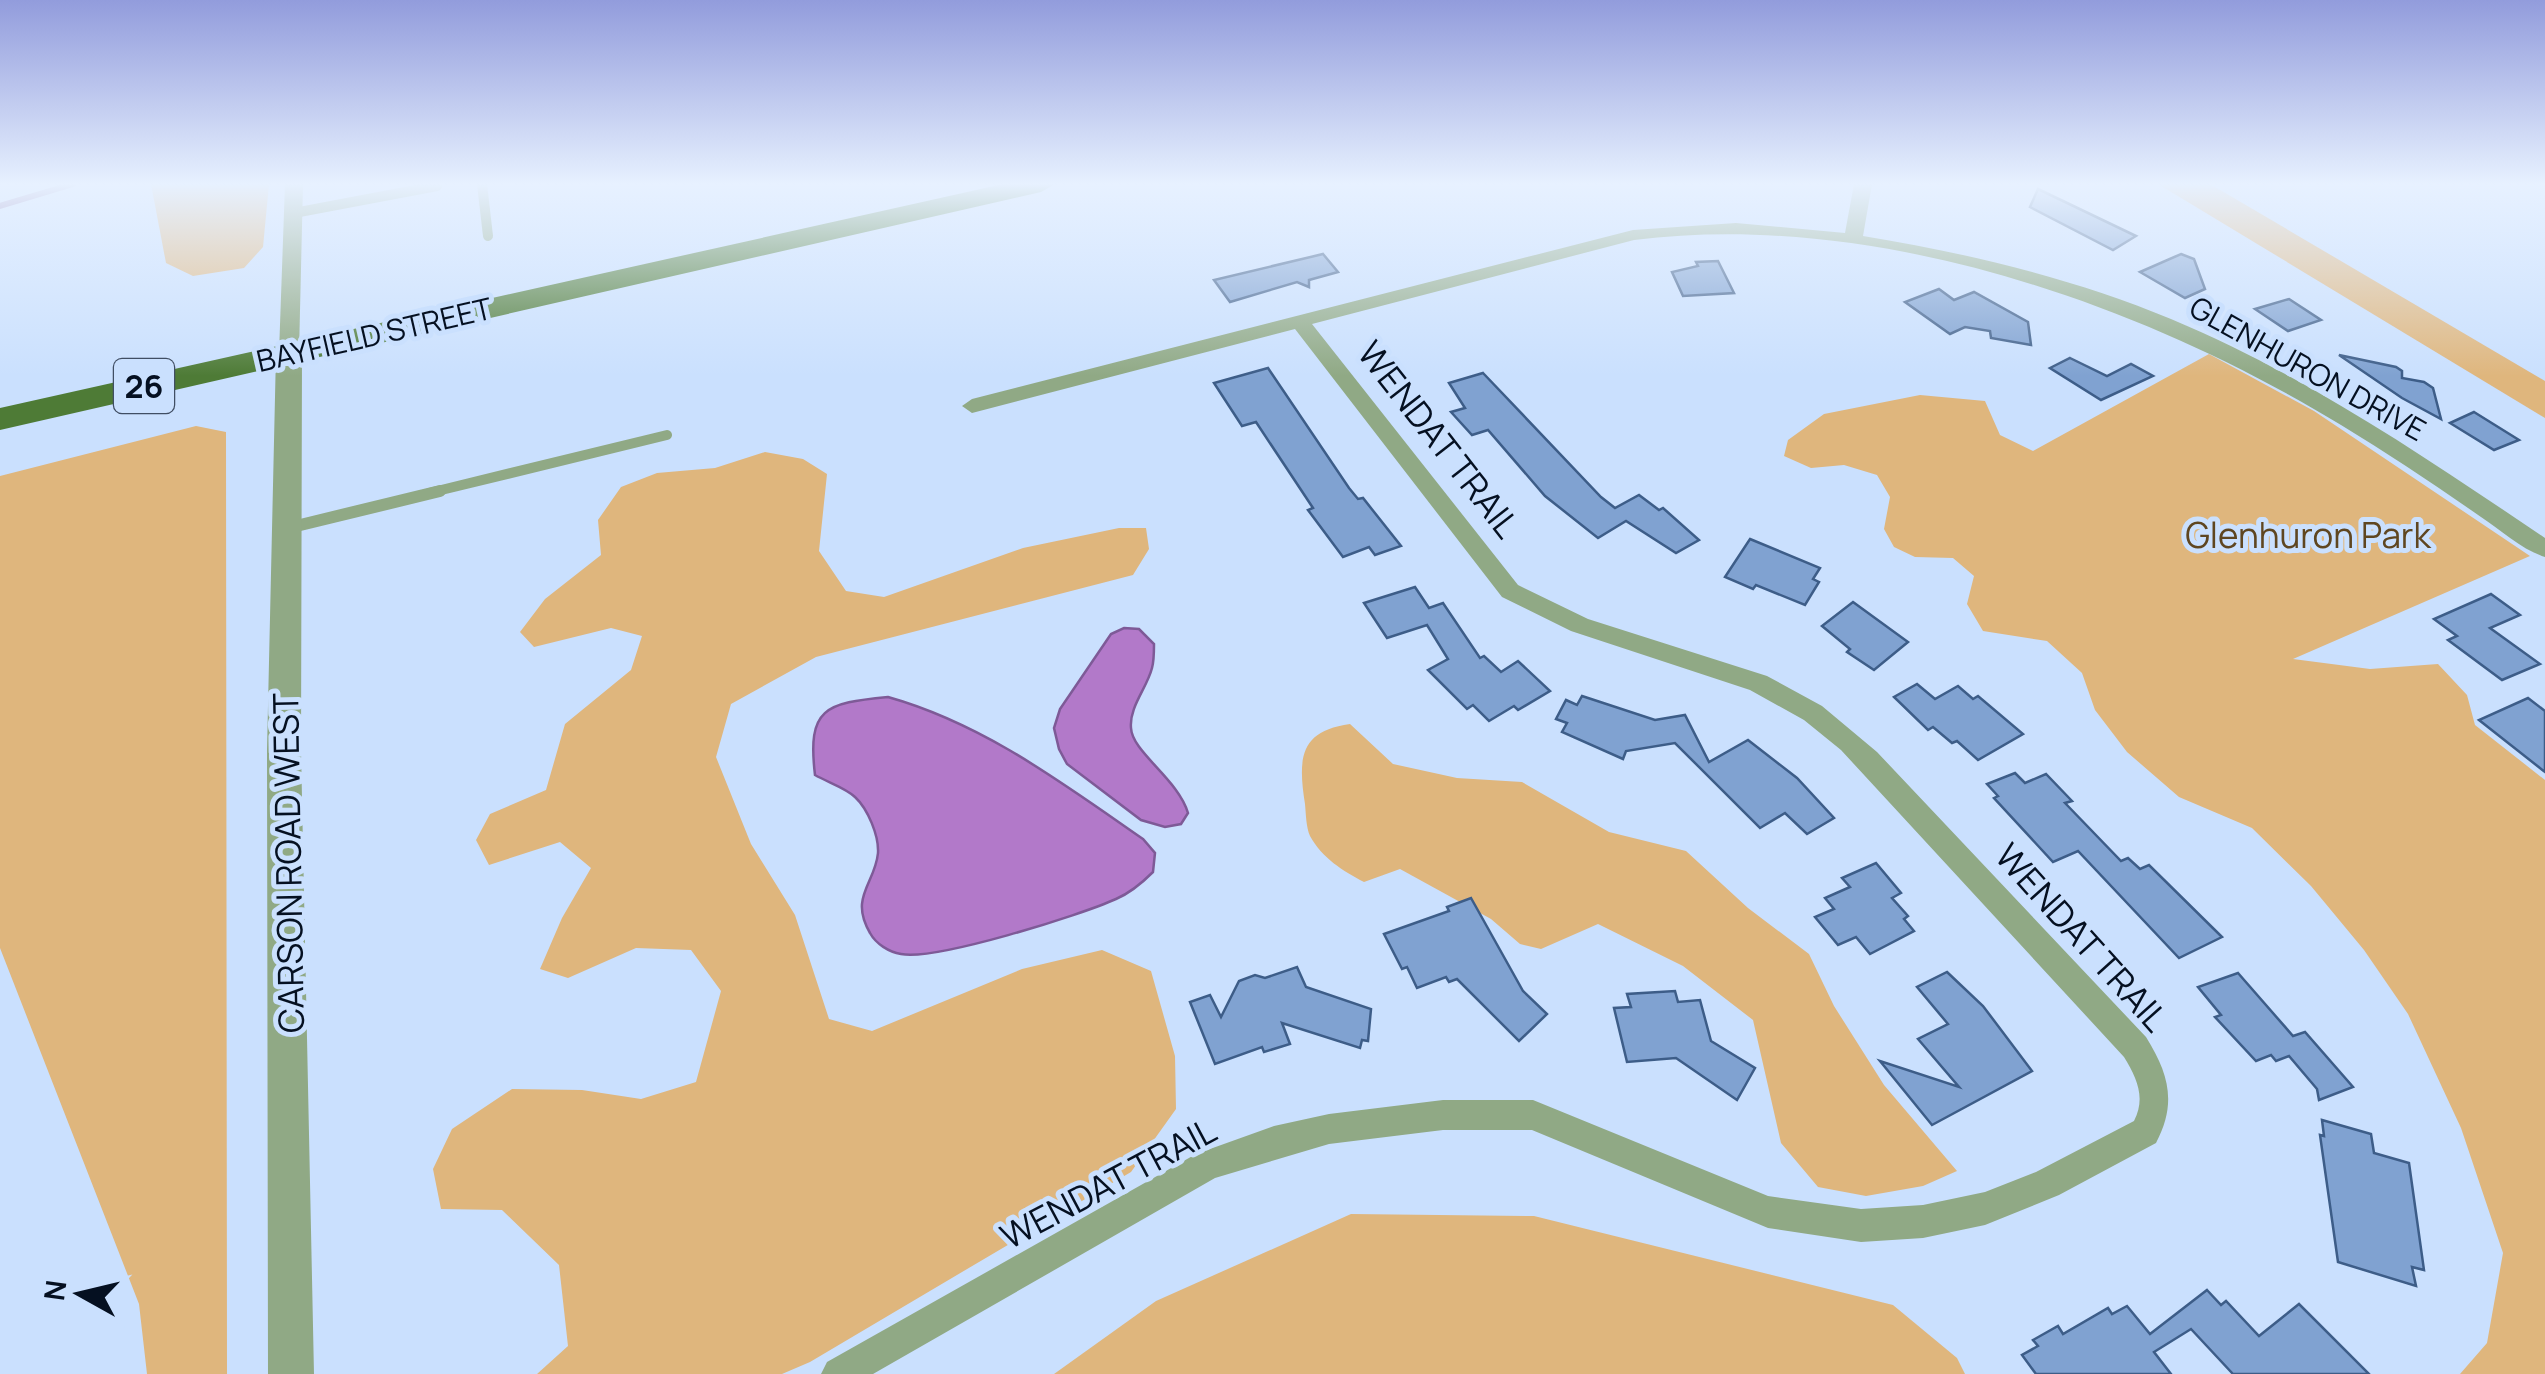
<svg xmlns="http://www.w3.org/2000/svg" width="2545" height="1374" font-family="Manrope,sans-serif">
<rect width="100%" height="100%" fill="#cae0fe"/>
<!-- green -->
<g fill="#dfb67d">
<path d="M151,184H269L263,247L244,268L193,276L166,263Z"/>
<path d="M2158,184H2210L2545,381V418Z"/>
<path d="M2209,354L2314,411L2530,556L2293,659L2370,669L2438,664L2467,695L2475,725L2545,780V1374H2460L2487,1343L2503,1253L2461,1128L2408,1014L2364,950L2311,886L2252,828L2179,797L2127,752L2095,710L2082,673L2047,641L1983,631L1967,604L1974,576L1953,558L1915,557L1894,547L1884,529L1890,497L1877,475L1844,465L1811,468L1784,456L1788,440L1824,414L1920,395L1985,401L2000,435L2033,451Z"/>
<path d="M196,426L226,432L227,1374H147L139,1304L0,948V476Z"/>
<path d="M765,452L803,459L827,474L819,551L846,591L884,597L1023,548L1119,528H1146L1149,549L1133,575L816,657L731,704L716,757L751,844L795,915L829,1019L872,1031L1022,969L1102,950L1151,971L1175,1056L1176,1109L1131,1172L810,1362L782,1374H537L568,1346L559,1265L502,1210L441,1209L433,1169L452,1129L512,1089L582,1090L641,1099L696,1082L721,991L691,950L636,948L568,978L540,969L562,918L591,868L560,842L489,865L476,840L490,814L546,790L565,724L631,670L642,636L611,628L534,647L520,632L545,599L601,555L598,520L621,487L657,473L715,468Z"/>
<path d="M1350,724L1393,764L1457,778L1522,782L1609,832L1686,851L1748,908L1809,954L1834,1006L1884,1085L1957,1171L1923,1186L1866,1196L1818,1187L1781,1143L1753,1020L1683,966L1598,924L1541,949L1520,944L1491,919L1400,869L1364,882C1343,871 1322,858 1310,836C1306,827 1306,814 1305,804C1298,759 1299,731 1350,724Z"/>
<path d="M1351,1214L1534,1216L1893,1305L1957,1358L1965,1374H1054L1156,1301Z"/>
</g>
<!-- water -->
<g fill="#b279c9" stroke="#7e5a97" stroke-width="2.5">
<path d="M1124,628L1139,629L1154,644C1154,652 1154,661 1152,668C1147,688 1129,707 1131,728C1132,752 1178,779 1188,813L1181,824L1165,827L1141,820L1067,764L1059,749L1054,728L1060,709L1111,634Z"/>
<path d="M888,697C984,724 1062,783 1143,839L1155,853L1153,872C1142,883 1130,893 1116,899C1081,915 935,961 901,954C889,952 876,944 870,933C849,897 875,884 878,853C879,836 868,809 855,797C846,788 827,782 815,775C807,708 825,703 888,697Z"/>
</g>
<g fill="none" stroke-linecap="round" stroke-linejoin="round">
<!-- stream -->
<path stroke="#7e5a97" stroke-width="6" d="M0,206L73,184"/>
</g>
<!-- building -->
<g fill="#80a2d1" stroke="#3d5d88" stroke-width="2.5">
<path d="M2038,189L2136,236L2113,250L2030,207Z"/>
<path d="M1323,254L1338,272L1309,280V287L1297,282L1230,302L1214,280Z"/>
<path d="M2181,254L2194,259L2205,289L2185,298L2140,272Z"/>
<path d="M1718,261L1734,293L1683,296L1672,272L1698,266L1696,262Z"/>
<path d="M1939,289L1954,300L1974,292L2028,322L2031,345L1991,338L1990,331L1965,327L1950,334L1905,302Z"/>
<path d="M2289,299L2321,320L2288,331L2255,309Z"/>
<path d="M2339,355L2396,367L2402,371V378L2424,382L2433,388L2441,419L2402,398Z"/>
<path d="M2070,358L2107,376L2131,364L2153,376L2101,400L2050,368Z"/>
<path d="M1268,368L1349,488L1358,499L1363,498L1401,546L1375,555L1369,547L1343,557L1308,510L1313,508L1256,422L1242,426L1214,383Z"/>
<path d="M1483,373L1601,497L1615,508L1639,495L1659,510L1663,508L1699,540L1676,553L1626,521L1598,538L1545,496L1488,430L1472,435L1451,412L1465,408L1449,383Z"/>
<path d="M2474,412L2519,440L2494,450L2450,423Z"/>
<path d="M1750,539L1820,568L1813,579L1819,582L1805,605L1756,585L1753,589L1725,577Z"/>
<path d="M1415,587L1429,608L1443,603L1480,658L1484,656L1501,672L1518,661L1550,691L1518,710L1514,706L1489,721L1473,705L1467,709L1428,670L1448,659L1427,625L1387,638L1364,603Z"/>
<path d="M2491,594L2520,615L2490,628L2540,664L2502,680L2448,640L2457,636L2434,619Z"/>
<path d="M1853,602L1908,642L1874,670L1847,652L1850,649L1822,626Z"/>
<path d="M1917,684L1935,699L1958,686L1973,699L1978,696L2023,734L1978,760L1957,741L1952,743L1933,727L1928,730L1894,697Z"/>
<path d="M1582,696L1655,720L1685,715L1709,762L1748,740L1797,778L1834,818L1807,834L1785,813L1760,828L1675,743L1626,751L1623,759L1562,732L1567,723L1556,719L1566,700L1577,705Z"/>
<path d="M2528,698L2545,711V772L2479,720Z"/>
<path d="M2015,773L2025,783L2046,774L2072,801L2065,803L2121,861L2128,858L2140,869L2149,865L2222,937L2179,958L2078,851L2053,862L1994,798L1998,796L1987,784Z"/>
<path d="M1876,863L1901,893L1892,898L1908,916L1904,919L1914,931L1870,954L1856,937L1838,945L1815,917L1834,909L1825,898L1850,887L1842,878Z"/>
<path d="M1471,898L1523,991L1547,1014L1519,1041L1457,979L1449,982L1446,977L1417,988L1407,967L1402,969L1384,934L1449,911L1447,907Z"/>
<path d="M1297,967L1306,987L1371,1009L1368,1041L1362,1040L1360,1048L1282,1023L1290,1044L1264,1052L1262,1047L1215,1064L1190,1002L1210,995L1221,1017L1239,981L1255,975L1265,978Z"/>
<path d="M1947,972L1983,1006L2032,1071L1932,1125L1880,1061L1959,1087L1918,1039L1948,1024L1917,987Z"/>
<path d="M2238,973L2293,1036L2305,1032L2353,1087L2319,1100L2317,1089L2289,1056L2276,1061L2271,1055L2256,1061L2215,1017L2221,1015L2198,987Z"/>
<path d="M1675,991L1678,1002L1700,1000L1711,1041L1755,1068L1737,1100L1676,1058L1627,1062L1614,1008L1631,1007L1627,994Z"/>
<path d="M2322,1120L2371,1134L2374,1153L2409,1163L2424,1270L2412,1267L2416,1286L2338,1262L2320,1135L2324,1136Z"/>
<path d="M2207,1290L2221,1305L2226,1301L2259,1336L2299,1304L2369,1374H2233L2191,1329L2154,1352L2171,1374H2036L2022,1355L2038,1346L2033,1340L2058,1326L2063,1334L2108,1308L2112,1314L2127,1306L2150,1334Z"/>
</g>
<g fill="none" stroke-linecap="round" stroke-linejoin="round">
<!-- service-far1 -->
<g stroke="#90a985" stroke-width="10">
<path d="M482,184L488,236"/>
<path d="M294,213L437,186"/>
<path d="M429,493L667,435"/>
</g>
<!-- service -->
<path stroke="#90a985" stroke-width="12" d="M288,528L440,491"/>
<!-- minor -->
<g fill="#90a985" fill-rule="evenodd">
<path d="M285,184H303L299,353L289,359L279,353Z"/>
<path d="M1854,184H1872L1863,236C1967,253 2073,278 2171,319C2305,375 2425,457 2545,538V557C2522,550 2501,530 2481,517C2435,485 2389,454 2341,425C2139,302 1873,210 1634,240L1312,324L1518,585L1588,619L1767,676L1822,706L1877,752L2146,1037C2169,1074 2177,1103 2156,1143L2059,1195L1985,1225L1923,1238L1861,1242L1768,1228L1532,1130H1443L1329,1144L1215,1178L873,1374H821L827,1362L1196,1154L1274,1126L1329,1114L1443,1100H1533L1768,1196L1861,1209L1923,1205L1985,1192L2036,1172L2134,1121C2146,1098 2137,1078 2124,1057L1841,750L1804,720L1750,690L1571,631L1502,597L1295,329L972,413L962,406L972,399L1633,230L1736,223L1845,233Z"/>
</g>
<!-- tertiary -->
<path fill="#90a985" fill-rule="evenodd" d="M289,345L302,353L301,750L314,1374H268L267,750L276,353Z"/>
<!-- primary -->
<path fill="#4e7b36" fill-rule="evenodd" d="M1003,184H1055L1041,192L0,430V408Z"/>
</g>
<!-- sky -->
<linearGradient id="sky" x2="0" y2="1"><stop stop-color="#929cdc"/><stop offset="0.49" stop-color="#e7f1ff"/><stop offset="1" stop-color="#e7f1ff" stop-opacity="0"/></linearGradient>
<rect width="2545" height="376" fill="url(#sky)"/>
<g text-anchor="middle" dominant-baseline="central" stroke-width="10" stroke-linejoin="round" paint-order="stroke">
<!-- far-street labels -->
<g font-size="30" fill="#051021" stroke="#cae0fe">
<text transform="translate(374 334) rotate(-13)">BAYFIELD STREET</text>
<text transform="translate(2308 368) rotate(29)">GLENHURON DRIVE</text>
</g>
<!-- shield labels -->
<rect fill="#cae0fe" stroke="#404e63" stroke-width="2.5" x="114" y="359" width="60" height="54" rx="8"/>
<g font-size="32" font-weight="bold" fill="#051021">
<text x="144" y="386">26</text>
</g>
<!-- street labels -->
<g font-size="35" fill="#051021" stroke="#cae0fe">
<text transform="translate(1439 439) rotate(52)">WENDAT TRAIL</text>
<text transform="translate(288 863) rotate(-91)">CARSON ROAD WEST</text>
<text transform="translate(2082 937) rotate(48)">WENDAT TRAIL</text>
<text transform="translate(1108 1183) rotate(-28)">WENDAT TRAIL</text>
</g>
<!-- park labels -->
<g font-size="35" fill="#5f4620" stroke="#cae0fe">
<text x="2308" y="535">Glenhuron Park</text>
</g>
</g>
<!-- north arrow -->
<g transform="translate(80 1294) rotate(278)" stroke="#cae0fe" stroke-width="8" paint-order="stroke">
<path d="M0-8L18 38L0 25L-18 38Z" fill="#051021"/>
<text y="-15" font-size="28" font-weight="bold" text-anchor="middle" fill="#051021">N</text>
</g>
</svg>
